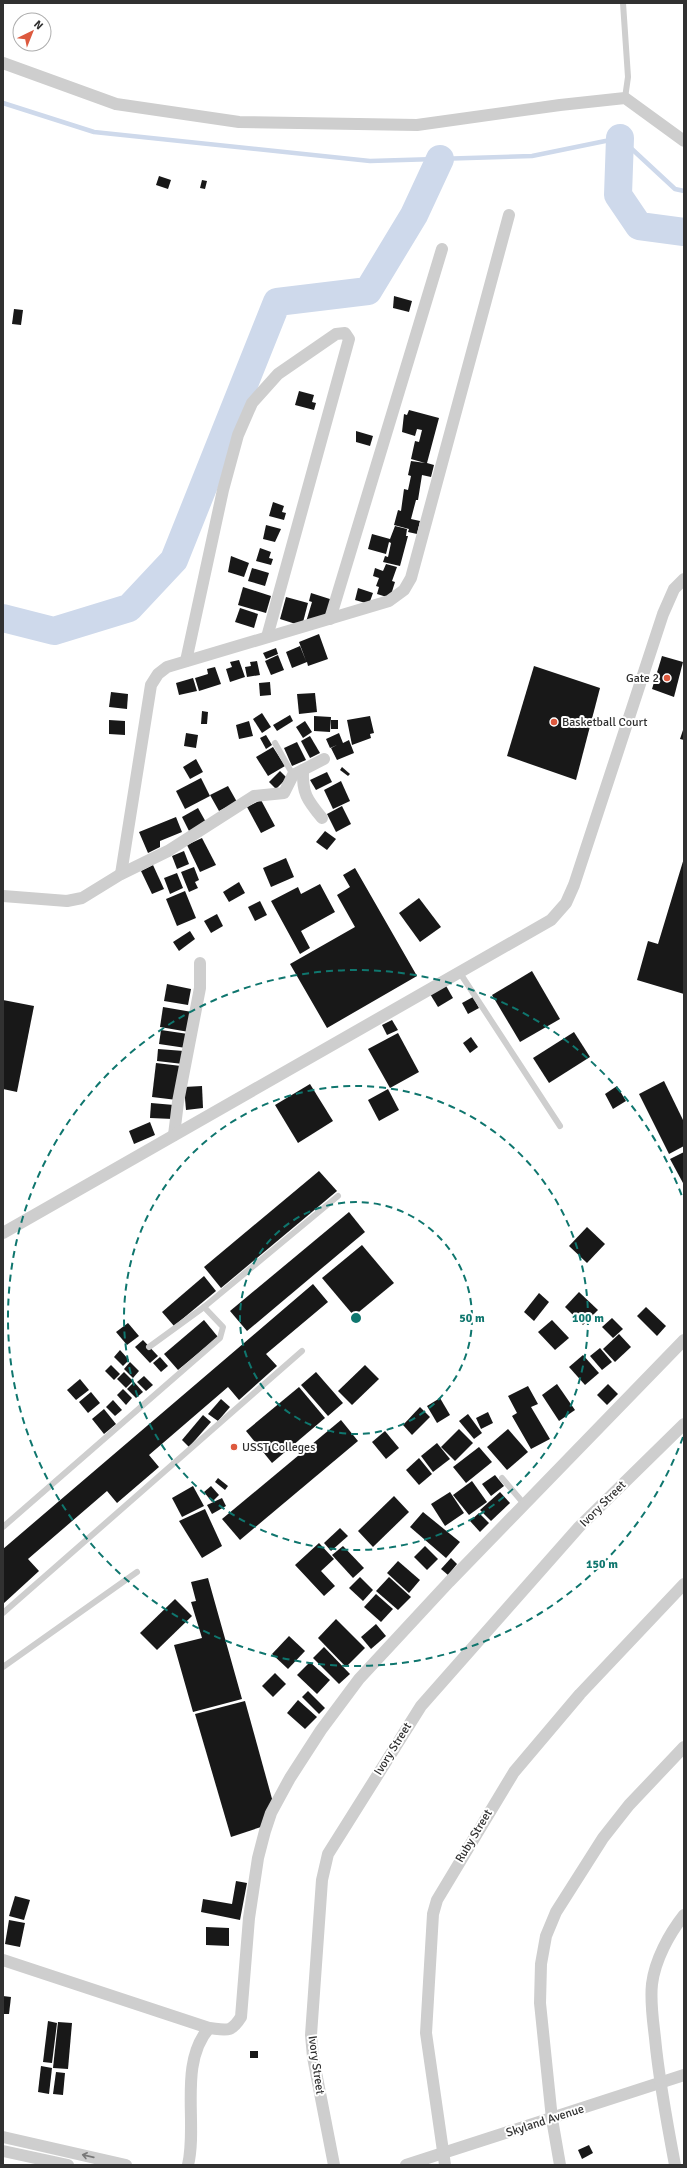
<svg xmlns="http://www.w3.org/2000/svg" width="687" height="2168" font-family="Signika,sans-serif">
<rect width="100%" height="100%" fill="#fff"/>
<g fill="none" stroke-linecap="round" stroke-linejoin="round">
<!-- stream -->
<path stroke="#ced9eb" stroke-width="4.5" d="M3,103L94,132L370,161L532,156L620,138L675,189L684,191"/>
<!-- river -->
<g stroke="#ced9eb" stroke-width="28">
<path d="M620,138L618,195L639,226L684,232"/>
<path d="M3,618L54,631L129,608L174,560L277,302L368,291L414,215L440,159"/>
</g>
</g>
<!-- building -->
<g fill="#181818">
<path d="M159,176L171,180L168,189L156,185Z"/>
<path d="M202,180L207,181L205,189L200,188Z"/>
<path d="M394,296L412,301L409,312L393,308Z"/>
<path d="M14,309L23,310L21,325L12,324Z"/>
<path d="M299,391L314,395L312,402L316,403L314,410L295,405Z"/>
<path d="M409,410L439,418L427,463L434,465L431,477L422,475L418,500H416L411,519L420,521L417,534L408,532L409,529L394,525L398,510L401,511L404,489L408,490L411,476L408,475L411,461L425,463L411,459L415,441L419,442L422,430L417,429L415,436L402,432L404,414L407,415Z"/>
<path d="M356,431L373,436L370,446L356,442Z"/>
<path d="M273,502L284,506L282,512L286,513L284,520L269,516Z"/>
<path d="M266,525L281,529L275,542L263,539Z"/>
<path d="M395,526L407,529L406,536H408L400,566L383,562L385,556L388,557L391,543L389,542L386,554L368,549L372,534L390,539Z"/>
<path d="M260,548L271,552L269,558L273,559L271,565L256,561Z"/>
<path d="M231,556L249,563L244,577L228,572Z"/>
<path d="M386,564L397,567L392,581L395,582L390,598L377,594L379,587L376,586L379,578L373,576L375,568L383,571Z"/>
<path d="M252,568L269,573L265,586L248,581Z"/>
<path d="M243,587L271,596L266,613L238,605Z"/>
<path d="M358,588L373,593L369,604L355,600Z"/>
<path d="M311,593L333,600L328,617L306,622L312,602L309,601Z"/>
<path d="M286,597L308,603L302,626L280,619Z"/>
<path d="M240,608L258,614L254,628L235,622Z"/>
<path d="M319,634L328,659L308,666L307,662L292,668L286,652L300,646L306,661L299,642Z"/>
<path d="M276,648L278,654L266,659L263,653Z"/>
<path d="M278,655L284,670L271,675L265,661Z"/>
<path d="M662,656L683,662L674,697L652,689Z"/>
<path d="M239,660L245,677L230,682L226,669L232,667L230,662Z"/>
<path d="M257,661L260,675L247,677L245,667L251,666L250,662Z"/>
<path d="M534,666L600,688L576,780L507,756Z"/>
<path d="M215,667L221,684L199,691L195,678L208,674L207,669Z"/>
<path d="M193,678L197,691L179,695L176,683Z"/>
<path d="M270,682L271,695L260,696L259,683Z"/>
<path d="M111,692L128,694L127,709L109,707Z"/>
<path d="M315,693L317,712L299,714L297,694Z"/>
<path d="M202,711L208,712L207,724H201Z"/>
<path d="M262,713L271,727L262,733L253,719Z"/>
<path d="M290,715L293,721L277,731L273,725Z"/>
<path d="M314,716L331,717L330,732L314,731Z"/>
<path d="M370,716L374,733L370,734L371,738L352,745L347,720Z"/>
<path d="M109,720L125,721V735L109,734Z"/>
<rect x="331" y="720" width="7" height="9"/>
<path d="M249,721L253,736L239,739L236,725Z"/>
<path d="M305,721L312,732L303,738L296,727Z"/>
<path d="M684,727V740L680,739Z"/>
<path d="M186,733L198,735L196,748L184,746Z"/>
<path d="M339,733L343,743L349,740L354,753L337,760L331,748L337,745L330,748L326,739Z"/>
<path d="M266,735L272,745L266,749L260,738Z"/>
<path d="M310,736L320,753L310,758L301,741Z"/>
<path d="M297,742L306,760L292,766L284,748Z"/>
<path d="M273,747L285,766L268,776L256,757Z"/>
<path d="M196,759L203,772L190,779L183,767Z"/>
<path d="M342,767L350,774L348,776L340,770Z"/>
<path d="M280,771L287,778L276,789L269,782Z"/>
<path d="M327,772L332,782L316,790L310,780Z"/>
<path d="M201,778L210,796L185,809L176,791Z"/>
<path d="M341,781L350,801L333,809L324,790Z"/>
<path d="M228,786L237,802L219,811L210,795Z"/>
<path d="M261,800L275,826L261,833L247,807Z"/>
<path d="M342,806L351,824L336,832L327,814Z"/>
<path d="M198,808L207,824L190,833L182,817Z"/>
<path d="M176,817L182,832L160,841V847L148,853L139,832Z"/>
<path d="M325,831L336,839L327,850L316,842Z"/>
<path d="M202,838L216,865L200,872L187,845Z"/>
<path d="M184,851L189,864L177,869L172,856Z"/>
<path d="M286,858L294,877L271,887L263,868Z"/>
<path d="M684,858V994L637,980L648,941L658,944Z"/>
<path d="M153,865L164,889L152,894L141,871Z"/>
<path d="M194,867L199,880L195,882L198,888L189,892L181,872Z"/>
<path d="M355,868L417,976L327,1028L290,964L355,927L337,895L350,887L343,875Z"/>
<path d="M177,873L183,888L170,894L164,878Z"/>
<path d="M239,882L245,893L229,902L223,892Z"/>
<path d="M320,884L335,912L301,931L310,948L300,954L271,901L298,887L301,894Z"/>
<path d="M185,891L196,918L177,926L166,899Z"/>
<path d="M419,898L441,927L420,942L399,913Z"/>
<path d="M260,901L267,915L255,921L248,907Z"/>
<path d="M217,914L223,926L211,933L204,921Z"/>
<path d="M190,931L195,939L179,951L173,942Z"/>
<path d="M532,971L560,1019L520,1042L492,995Z"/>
<path d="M167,984L191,989L188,1005L164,1001Z"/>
<path d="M445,984L453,998L438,1007L430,994Z"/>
<path d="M473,997L479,1008L468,1014L462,1003Z"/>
<path d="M3,1000L34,1006L17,1092L3,1089Z"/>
<path d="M163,1007L192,1012L189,1032L160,1027Z"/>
<path d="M392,1020L398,1030L387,1035L382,1025Z"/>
<path d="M161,1030L188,1034L186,1048L159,1044Z"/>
<path d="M574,1032L590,1057L549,1083L533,1058Z"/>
<path d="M398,1033L419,1072L390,1088L368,1049Z"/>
<path d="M471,1037L478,1047L470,1053L463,1043Z"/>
<path d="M158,1049L184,1051L183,1064L157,1061Z"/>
<path d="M156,1063L181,1066L177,1100L152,1097Z"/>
<path d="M664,1081L684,1122V1146L669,1154L639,1094Z"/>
<path d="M310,1084L333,1121L298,1143L275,1105Z"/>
<path d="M202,1086L203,1108L186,1110L184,1087Z"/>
<path d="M617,1086L626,1101L613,1109L605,1094Z"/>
<path d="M388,1089L399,1110L379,1121L368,1100Z"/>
<path d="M151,1103L174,1105L173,1119L150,1118Z"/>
<path d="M150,1122L155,1135L134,1144L129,1131Z"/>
<path d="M684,1152V1182L683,1183L670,1159Z"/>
<path d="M319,1171L337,1191L221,1288L204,1267Z"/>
<path d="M349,1212L365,1232L247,1331L230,1311Z"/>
<path d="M587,1227L605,1244L587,1263L569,1246Z"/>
<path d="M362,1245L394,1283L354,1316L322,1278Z"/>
<path d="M204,1276L216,1291L174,1326L162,1312Z"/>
<path d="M313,1284L328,1302L266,1354L277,1366L239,1400L228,1387L149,1455L159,1467L117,1503L107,1491L28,1559L39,1571L3,1604V1549Z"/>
<path d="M579,1292L598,1310L583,1325L565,1307Z"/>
<path d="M539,1293L549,1302L534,1321L524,1312Z"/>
<path d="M646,1307L666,1326L657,1336L637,1316Z"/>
<path d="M612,1318L623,1329L613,1338L602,1327Z"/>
<path d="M204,1320L218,1337L178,1370L164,1354Z"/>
<path d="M552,1320L569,1338L555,1350L538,1332Z"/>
<path d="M128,1323L139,1336L127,1345L116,1332Z"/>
<path d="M619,1334L631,1347L615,1362L603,1349Z"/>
<path d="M143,1340L158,1356L150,1363L135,1347Z"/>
<path d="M600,1348L612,1362L602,1370L590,1356Z"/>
<path d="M120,1350L129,1360L123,1366L114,1357Z"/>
<path d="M583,1355L599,1373L585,1385L569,1367Z"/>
<path d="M160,1357L168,1366L161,1372L153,1363Z"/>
<path d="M130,1362L139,1371L133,1378L124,1369Z"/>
<path d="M111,1365L120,1374L114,1380L105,1371Z"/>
<path d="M365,1365L379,1379L352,1405L338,1391Z"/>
<path d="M124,1372L133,1381L126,1388L117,1379Z"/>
<path d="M316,1372L343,1403L328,1416L301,1385Z"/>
<path d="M144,1376L153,1385L146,1391L137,1382Z"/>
<path d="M80,1379L89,1390L76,1400L67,1390Z"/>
<path d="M134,1382L143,1392L136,1398L127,1389Z"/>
<path d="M557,1384L575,1410L559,1421L542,1395Z"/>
<path d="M608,1384L618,1394L607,1405L597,1395Z"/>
<path d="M528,1386L538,1404L531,1407L550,1439L531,1449L512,1416L517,1413L508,1396Z"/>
<path d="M299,1387L325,1418L272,1463L246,1431Z"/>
<path d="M123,1389L132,1398L126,1405L117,1395Z"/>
<path d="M91,1392L100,1403L88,1413L79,1402Z"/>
<path d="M440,1398L450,1415L437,1423L427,1406Z"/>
<path d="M221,1399L230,1407L218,1421L208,1414Z"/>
<path d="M113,1400L122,1410L115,1416L106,1407Z"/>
<path d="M420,1407L430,1417L412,1435L403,1425Z"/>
<path d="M104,1409L116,1424L104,1434L92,1419Z"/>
<path d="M488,1412L493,1423L481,1429L476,1418Z"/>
<path d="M468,1414L482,1433L474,1439L459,1421Z"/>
<path d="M203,1415L211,1422L189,1447L182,1440Z"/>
<path d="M341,1420L358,1441L240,1540L222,1519Z"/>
<path d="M459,1429L473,1443L455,1461L441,1447Z"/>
<path d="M508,1429L528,1452L507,1470L487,1447Z"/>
<path d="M385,1431L399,1448L386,1459L372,1442Z"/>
<path d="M437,1443L450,1459L433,1472L421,1456Z"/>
<path d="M479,1447L492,1462L466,1483L453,1467Z"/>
<path d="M419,1458L432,1474L419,1485L406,1470Z"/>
<path d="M495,1475L504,1486L491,1496L482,1484Z"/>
<path d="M218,1478L228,1486L225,1490L215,1482Z"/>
<path d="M472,1481L487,1502L469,1515L453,1495Z"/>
<path d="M193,1486L204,1506L182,1517L172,1498Z"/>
<path d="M211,1486L219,1495L212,1502L204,1492Z"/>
<path d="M450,1492L464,1513L445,1526L431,1504Z"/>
<path d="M500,1492L510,1503L491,1521L480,1510Z"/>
<path d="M394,1496L409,1512L373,1547L358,1531Z"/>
<path d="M222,1498L226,1506L212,1514L207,1505Z"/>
<path d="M205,1509L222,1546L202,1558L179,1521Z"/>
<path d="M423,1512L460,1542L446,1558L410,1527Z"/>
<path d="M479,1513L489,1523L480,1532L470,1521Z"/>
<path d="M340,1528L348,1536L331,1551L324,1543Z"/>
<path d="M319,1543L334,1559L321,1571L335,1586L324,1596L295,1565Z"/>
<path d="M343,1546L364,1568L353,1578L332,1555Z"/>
<path d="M425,1546L438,1559L427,1570L414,1557Z"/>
<path d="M451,1558L457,1564L448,1575L441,1569Z"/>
<path d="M398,1561L420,1580L409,1593L387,1573Z"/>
<path d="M360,1577L373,1590L363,1601L349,1588Z"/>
<path d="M389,1577L411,1597L398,1610L376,1591Z"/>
<path d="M208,1578L242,1699L193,1712L174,1645L202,1638L191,1602L196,1601L191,1582Z"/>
<path d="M376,1594L393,1609L381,1622L364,1607Z"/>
<path d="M175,1599L192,1616L157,1650L140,1633Z"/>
<path d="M336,1619L365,1648L346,1667L318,1638Z"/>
<path d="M376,1624L386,1636L371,1649L361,1637Z"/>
<path d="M289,1636L305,1651L288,1669L272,1654Z"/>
<path d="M324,1647L350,1674L339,1684L313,1658Z"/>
<path d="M310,1662L330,1680L317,1694L297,1675Z"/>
<path d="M275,1673L286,1684L273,1697L262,1686Z"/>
<path d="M308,1691L325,1708L319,1714L302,1697Z"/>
<path d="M298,1700L317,1717L305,1729L287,1713Z"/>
<path d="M245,1701L274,1806L261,1827L231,1837L195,1714Z"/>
<path d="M236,1881L247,1883L240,1920L201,1912L203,1899L232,1904Z"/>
<path d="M15,1896L30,1900L24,1920L9,1916Z"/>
<path d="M9,1920L25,1923L20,1947L5,1944Z"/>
<path d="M206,1927L229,1928V1946L206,1945Z"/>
<path d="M3,1996L11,1997L9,2014H3Z"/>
<path d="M48,2021L57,2023L52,2063L43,2062Z"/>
<path d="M58,2022L72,2023L68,2069L53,2068Z"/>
<rect x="250" y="2051" width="8" height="7"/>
<path d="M41,2066L52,2068L49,2094L38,2092Z"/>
<path d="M56,2072L65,2073L63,2095L53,2094Z"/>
<path d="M589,2145L593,2153L582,2159L578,2150Z"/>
</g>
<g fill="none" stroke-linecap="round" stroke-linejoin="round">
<!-- service -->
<g stroke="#cecece" stroke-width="6">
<path d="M623,3L628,77L625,98"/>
<path d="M275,743L293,775"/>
<path d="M460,973L560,1126"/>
<path d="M149,1347L204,1307L338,1196"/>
<path d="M502,1478L525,1505"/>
<path d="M3,1527L220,1338L223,1327L204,1307"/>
<path d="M3,1613L302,1351"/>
<path d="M3,1667L137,1572"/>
</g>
<!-- minor -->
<g stroke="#cecece" stroke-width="12">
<path d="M3,63L116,104L239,122L417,125L560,105L625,98L684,141"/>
<path d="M330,619L442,249"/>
<path d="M186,661L223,490L238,435L252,403L278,374L336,334L345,333L349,339L267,637"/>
<path d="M303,770C302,793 307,800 322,818"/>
<path d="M121,874L151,685L158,674L167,667L389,601L404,590L411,578L509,215"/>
<path d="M3,896L67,901L82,898L121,874L168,851L254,796L284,793L293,775L324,759"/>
<path d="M174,1135L178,1102L200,988V963"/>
<path d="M3,1233L551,920L566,903L574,885L663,614L674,589L684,579"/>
<path d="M3,1960L209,2028C227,2030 231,2033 241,2017L249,1918L258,1858L265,1831L271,1813L290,1778L321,1730L359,1679L449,1582L684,1340"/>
<path d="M3,2137L126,2165"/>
<path d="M3,2151L68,2165"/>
<path d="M188,2165C198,2123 178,2064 209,2028"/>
<path d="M334,2165L313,2057L311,2035L322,1880L328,1854L421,1706L579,1527L684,1424"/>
<path d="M406,2165L684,2075"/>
<path d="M445,2165L426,2033L433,1914L437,1900L514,1772L580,1694L684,1584"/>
<path d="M560,2165L552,2119L540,2003L541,1964L546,1936L556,1912L603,1838L629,1805L684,1747"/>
<path d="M675,2165C667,2123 659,2081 655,2038C653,2020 650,2002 652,1984C655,1960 669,1934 684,1915"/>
</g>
</g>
<!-- one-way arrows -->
<defs><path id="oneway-shaft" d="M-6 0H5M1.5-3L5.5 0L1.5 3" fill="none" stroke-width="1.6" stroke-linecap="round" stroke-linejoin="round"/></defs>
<use stroke="#787878" href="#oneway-shaft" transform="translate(88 2156) rotate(-167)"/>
<!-- distance rings -->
<g fill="none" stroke="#0f766e" stroke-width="2" stroke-dasharray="7 5">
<circle cx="356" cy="1318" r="116"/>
<circle cx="356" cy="1318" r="232"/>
<path d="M683 1437A348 348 0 1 1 683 1199"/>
</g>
<!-- markers -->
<g fill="#dd593e" stroke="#fff" stroke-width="1.5">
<circle cx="667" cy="678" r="4"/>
<circle cx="554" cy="722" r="4"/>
<circle cx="234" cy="1447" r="4"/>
</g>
<g text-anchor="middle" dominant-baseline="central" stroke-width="4" stroke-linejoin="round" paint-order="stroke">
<!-- poi labels -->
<g font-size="12" fill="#313131" stroke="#fff" text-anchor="start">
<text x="659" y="678" text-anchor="end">Gate 2</text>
<text x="562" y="722">Basketball Court</text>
<text x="242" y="1447">USST Colleges</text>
</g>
<!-- street labels -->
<g font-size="12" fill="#313131" stroke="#fff">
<text transform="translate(603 1504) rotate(-45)">Ivory Street</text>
<text transform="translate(393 1749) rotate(-58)">Ivory Street</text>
<text transform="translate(474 1836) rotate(-59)">Ruby Street</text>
<text transform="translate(316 2065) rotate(82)">Ivory Street</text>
<text transform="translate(545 2121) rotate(-18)">Skyland Avenue</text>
</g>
</g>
<circle cx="356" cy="1318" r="6" fill="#0f766e" stroke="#fff" stroke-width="2"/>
<g font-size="12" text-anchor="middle" font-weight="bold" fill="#0f766e" stroke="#fff" stroke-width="4" stroke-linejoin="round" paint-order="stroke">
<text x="472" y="1322">50 m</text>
<text x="588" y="1322">100 m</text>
<text x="602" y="1568">150 m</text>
</g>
<!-- border -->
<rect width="687" height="2168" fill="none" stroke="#313131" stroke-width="8"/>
<!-- north arrow -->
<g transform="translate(32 32) rotate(43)"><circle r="19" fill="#ffffff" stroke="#adadad"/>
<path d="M0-3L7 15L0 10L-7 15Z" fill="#dd593e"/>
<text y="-6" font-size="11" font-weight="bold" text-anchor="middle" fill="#313131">N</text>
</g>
</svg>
